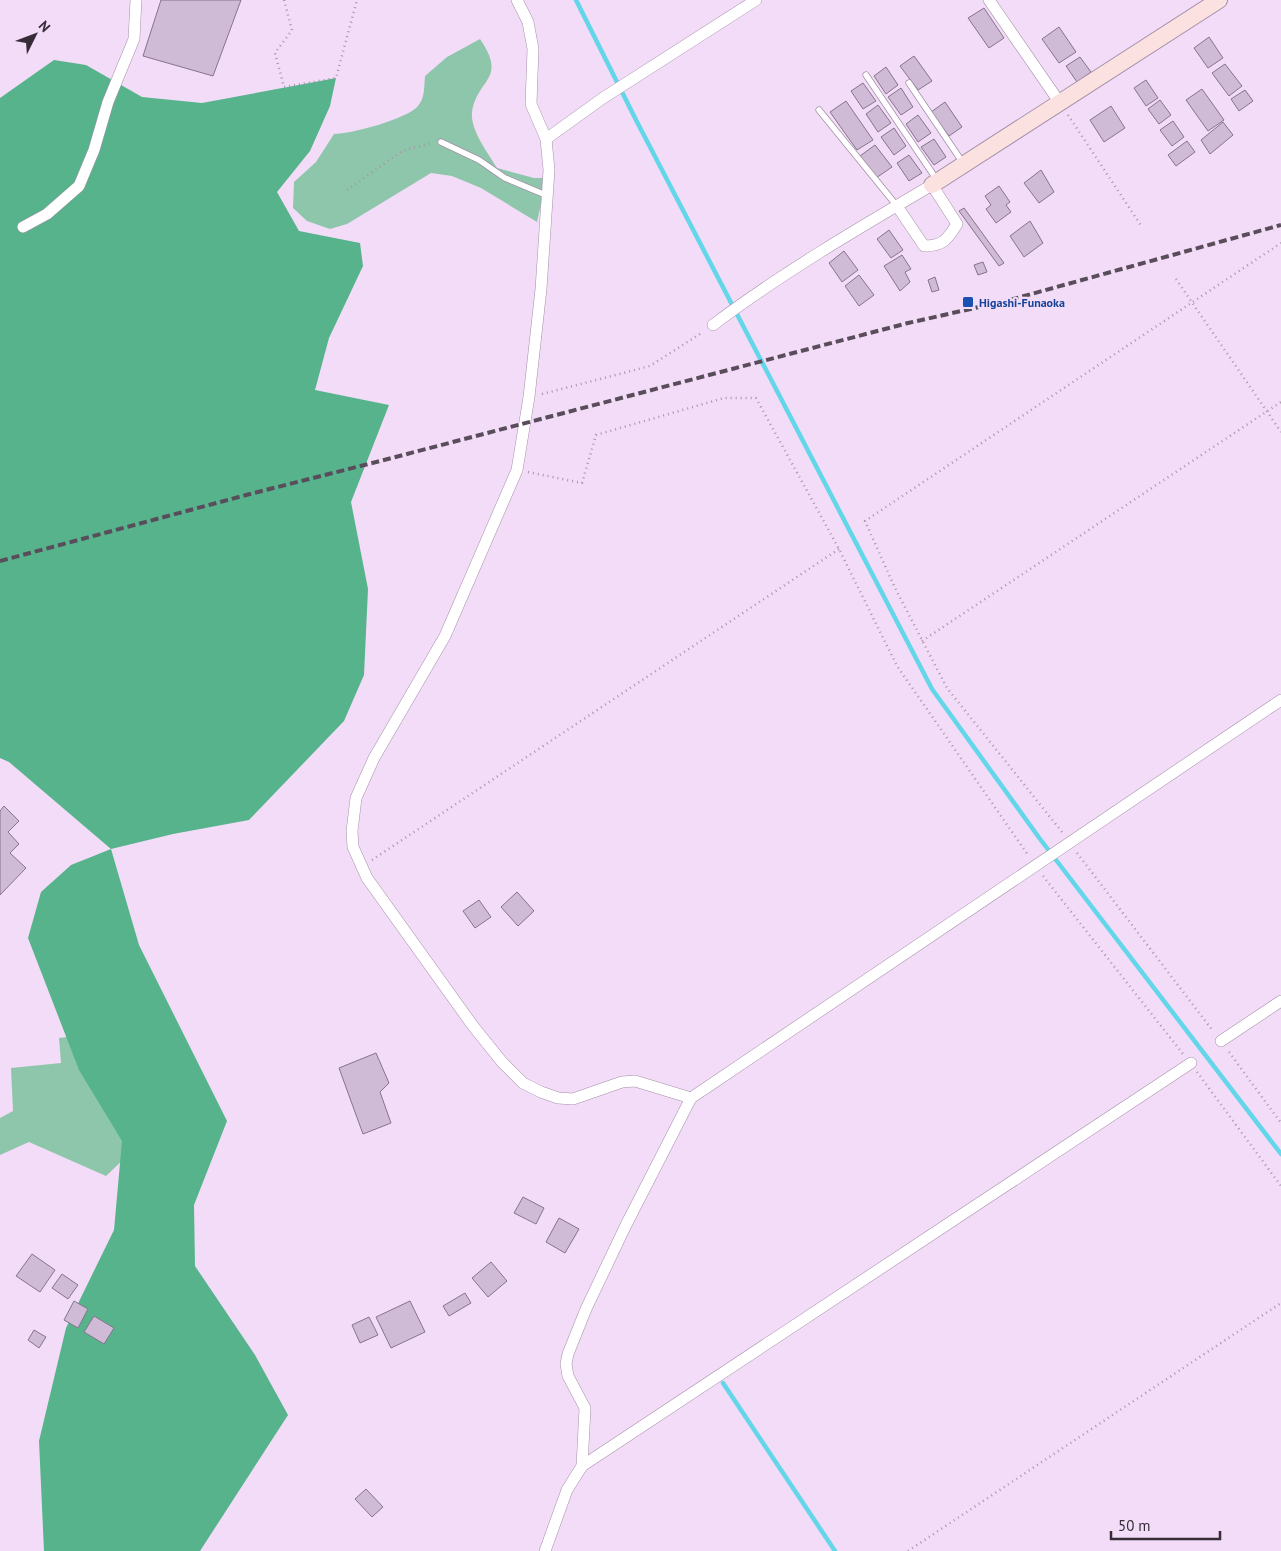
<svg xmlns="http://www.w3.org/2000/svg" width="1281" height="1551" font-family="'PT Sans',sans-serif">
<rect width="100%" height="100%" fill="#f3dcf7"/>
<!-- green -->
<g fill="#8ec6ab">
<path d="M480,39C508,80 477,78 472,112C470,130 488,153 497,168L534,178H547L537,222L481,188L452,176L431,173L347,224L330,229L307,221L293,208L294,182L316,162L334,134C351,134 407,119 418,106C425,98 424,87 425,76L447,57Z"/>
<path d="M138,1028L128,1155L106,1176L29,1142L0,1155V1118L13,1111L11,1068L61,1063L59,1038Z"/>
</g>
<!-- forest -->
<path fill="#56b38c" d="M54,60L86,65L142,97L202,103L336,78L330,106L310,151L277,192L299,231L360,243L363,266L329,338L315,390L389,405L351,502L368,589L364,675L344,721L249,820L173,834L111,849L139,945L227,1121L194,1205L195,1266L255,1355L288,1415L200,1551H44L39,1441L66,1328L114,1230L122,1141L79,1070L28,938L41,892L71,865L111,849L9,762L0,758V98Z"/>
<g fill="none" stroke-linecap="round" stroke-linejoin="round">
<!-- stream -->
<g stroke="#63d6ea" stroke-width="4.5">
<path d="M576,0L636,120L932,689L1040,839L1281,1154"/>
<path d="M723,1383L835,1551"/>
</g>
</g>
<!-- building -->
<g fill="#d0bbd6" stroke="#86738c">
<path d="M161,0H241L213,76L143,56Z"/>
<path d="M984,8L1004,38L989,48L968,18Z"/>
<path d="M1059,27L1076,52L1059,63L1042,39Z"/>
<path d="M1209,37L1223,58L1208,68L1194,48Z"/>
<path d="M914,56L932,81L918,90L900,66Z"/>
<path d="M1080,57L1091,72L1077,82L1066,66Z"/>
<path d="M1225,64L1242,86L1229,96L1212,73Z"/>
<path d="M886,67L898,85L886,94L874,76Z"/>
<path d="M1146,80L1158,98L1146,106L1134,88Z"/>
<path d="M863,83L876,101L863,109L851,91Z"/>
<path d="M901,88L913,107L901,115L888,97Z"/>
<path d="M1202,89L1224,120L1208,131L1186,100Z"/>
<path d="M1245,90L1253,101L1239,111L1231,99Z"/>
<path d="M1160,100L1171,115L1159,124L1148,109Z"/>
<path d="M846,101L873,140L857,150L830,112Z"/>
<path d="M945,102L962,127L949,136L931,112Z"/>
<path d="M878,105L891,123L878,132L866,114Z"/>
<path d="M1111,106L1125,128L1104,142L1090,120Z"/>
<path d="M918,115L931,133L918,142L906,124Z"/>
<path d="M1173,121L1184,137L1172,146L1160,130Z"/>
<path d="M1223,122L1233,135L1210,154L1201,140Z"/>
<path d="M894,128L906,146L894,155L881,137Z"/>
<path d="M934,139L946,157L934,165L921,147Z"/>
<path d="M1187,141L1195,152L1176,166L1168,155Z"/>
<path d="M875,145L892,167L876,178L860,156Z"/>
<path d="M909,155L922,173L909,181L897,163Z"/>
<path d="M1041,170L1054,192L1039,203L1024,183Z"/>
<path d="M999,186L1010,202L1006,205L1011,212L996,223L986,209L991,205L985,196Z"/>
<path d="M964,208L1004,263L999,266L959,211Z"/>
<path d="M1030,221L1043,243L1024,257L1010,236Z"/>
<path d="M889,230L903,250L891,258L877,239Z"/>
<path d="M844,251L858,270L842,282L829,263Z"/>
<path d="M902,255L911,269L905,272L910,282L900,291L884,266Z"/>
<path d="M983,262L987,272L978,275L974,265Z"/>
<path d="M859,275L874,295L859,306L845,286Z"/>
<path d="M935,277L939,290L932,292L928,280Z"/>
<path d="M4,806L19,821L8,832L19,844L10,853L26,868L0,895V811Z"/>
<path d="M517,892L534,911L518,926L501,907Z"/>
<path d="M479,900L491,917L475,928L463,911Z"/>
<path d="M376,1053L389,1083L380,1092L391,1123L363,1134L339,1068Z"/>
<path d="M523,1197L544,1208L536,1224L514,1213Z"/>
<path d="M559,1218L579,1229L565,1253L546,1242Z"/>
<path d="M32,1254L55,1270L40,1292L16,1276Z"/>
<path d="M491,1262L507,1281L488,1297L472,1278Z"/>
<path d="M62,1274L78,1285L68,1299L52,1288Z"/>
<path d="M465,1293L471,1303L449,1316L443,1306Z"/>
<path d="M74,1301L88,1309L78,1328L64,1320Z"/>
<path d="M410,1301L425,1332L391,1348L376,1317Z"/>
<path d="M94,1316L114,1328L104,1344L84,1332Z"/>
<path d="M369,1317L378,1335L360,1343L352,1325Z"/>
<path d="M34,1330L46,1337L39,1348L28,1340Z"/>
<path d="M366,1489L383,1507L372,1517L355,1499Z"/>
</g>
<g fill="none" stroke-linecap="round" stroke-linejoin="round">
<defs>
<g id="lane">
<path d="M866,75L937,180"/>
<path d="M909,83L963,163"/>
<path d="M819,110L897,206"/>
<path d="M441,142L479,160L505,178L548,196"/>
</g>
<g id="street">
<path d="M517,0L528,22L533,49L531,104L546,139L549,170L541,289L529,397L517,470L445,636L374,758L356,798L352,831L353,847L367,878L473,1026L502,1062L523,1083L541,1092L558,1098L573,1099L622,1082L635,1081L691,1098"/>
<path d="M989,0L1060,103"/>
<path d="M546,139L603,98L756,0"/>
<path d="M23,227L47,214L79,186L94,150L108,102L134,39L136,0"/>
<path d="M713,325C782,273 857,229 932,185L957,224C947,240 943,246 924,246L897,206"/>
<path d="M1221,1041L1281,1001"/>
<path d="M582,1466L1191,1063"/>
<path d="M545,1551L567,1490L582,1466L585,1408L568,1376L566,1364L568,1354L586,1309L626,1225L691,1098L1281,700"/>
</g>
<path id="secondary" d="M932,185L1219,0"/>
</defs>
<!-- lane casing -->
<use href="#lane" stroke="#a590a9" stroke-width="7"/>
<!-- street casing -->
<use href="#street" stroke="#a590a9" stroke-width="12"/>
<!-- secondary casing -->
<use href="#secondary" stroke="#a590a9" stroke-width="18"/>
<!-- path -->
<g stroke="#a795aa" stroke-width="2.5" stroke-dasharray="1 4" stroke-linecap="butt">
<path d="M284,0L292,30L275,53L284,87L336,78L357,0"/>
<path d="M1068,115L1142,227"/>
<path d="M347,190L402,151L432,143"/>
<path d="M1176,279L1281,432"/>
<path d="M542,394L650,366L703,332"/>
<path d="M528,472L582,483L596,435L724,398H756L839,549L897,666L1028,855"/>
<path d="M922,641L1281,402"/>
<path d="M1062,832L947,688L895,588L865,521L1281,243"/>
<path d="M1077,853L1213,1031"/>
<path d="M372,860L839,549"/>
<path d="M1043,876L1183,1054"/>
<path d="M1229,1052L1281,1123"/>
<path d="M1197,1072L1281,1186"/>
<path d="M908,1551L1281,1303"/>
</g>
<!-- lane -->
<use href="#lane" stroke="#fff" stroke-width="5.5"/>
<!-- street -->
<use href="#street" stroke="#fff" stroke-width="11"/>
<!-- secondary -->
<use href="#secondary" stroke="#fbe2e1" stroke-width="16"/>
<!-- rail -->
<path stroke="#594d5b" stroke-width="4" stroke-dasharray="8 4" stroke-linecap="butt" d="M0,561L250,494L384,460L908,323L1006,301L1281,225"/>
</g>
<!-- markers -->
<rect fill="#1a4fb4" stroke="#f3dcf7" stroke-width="2" x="962" y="296" width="12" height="12" rx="2.5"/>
<g text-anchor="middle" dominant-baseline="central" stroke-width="4.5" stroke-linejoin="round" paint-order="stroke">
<!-- transit labels -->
<g font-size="12" font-weight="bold" fill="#164399" stroke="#f3dcf7" text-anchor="start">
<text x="979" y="302">Higashi-Funaoka</text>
</g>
</g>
<!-- north arrow -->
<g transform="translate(35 35) rotate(48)" stroke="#f3dcf7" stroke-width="4" paint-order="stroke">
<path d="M0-4L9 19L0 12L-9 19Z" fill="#352c37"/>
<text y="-8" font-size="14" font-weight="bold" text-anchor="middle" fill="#352c37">N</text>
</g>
<!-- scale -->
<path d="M1111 1531v8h109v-8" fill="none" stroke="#352c37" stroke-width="2.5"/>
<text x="1118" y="1531" font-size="15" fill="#352c37" stroke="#f3dcf7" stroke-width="4" paint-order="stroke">50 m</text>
</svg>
